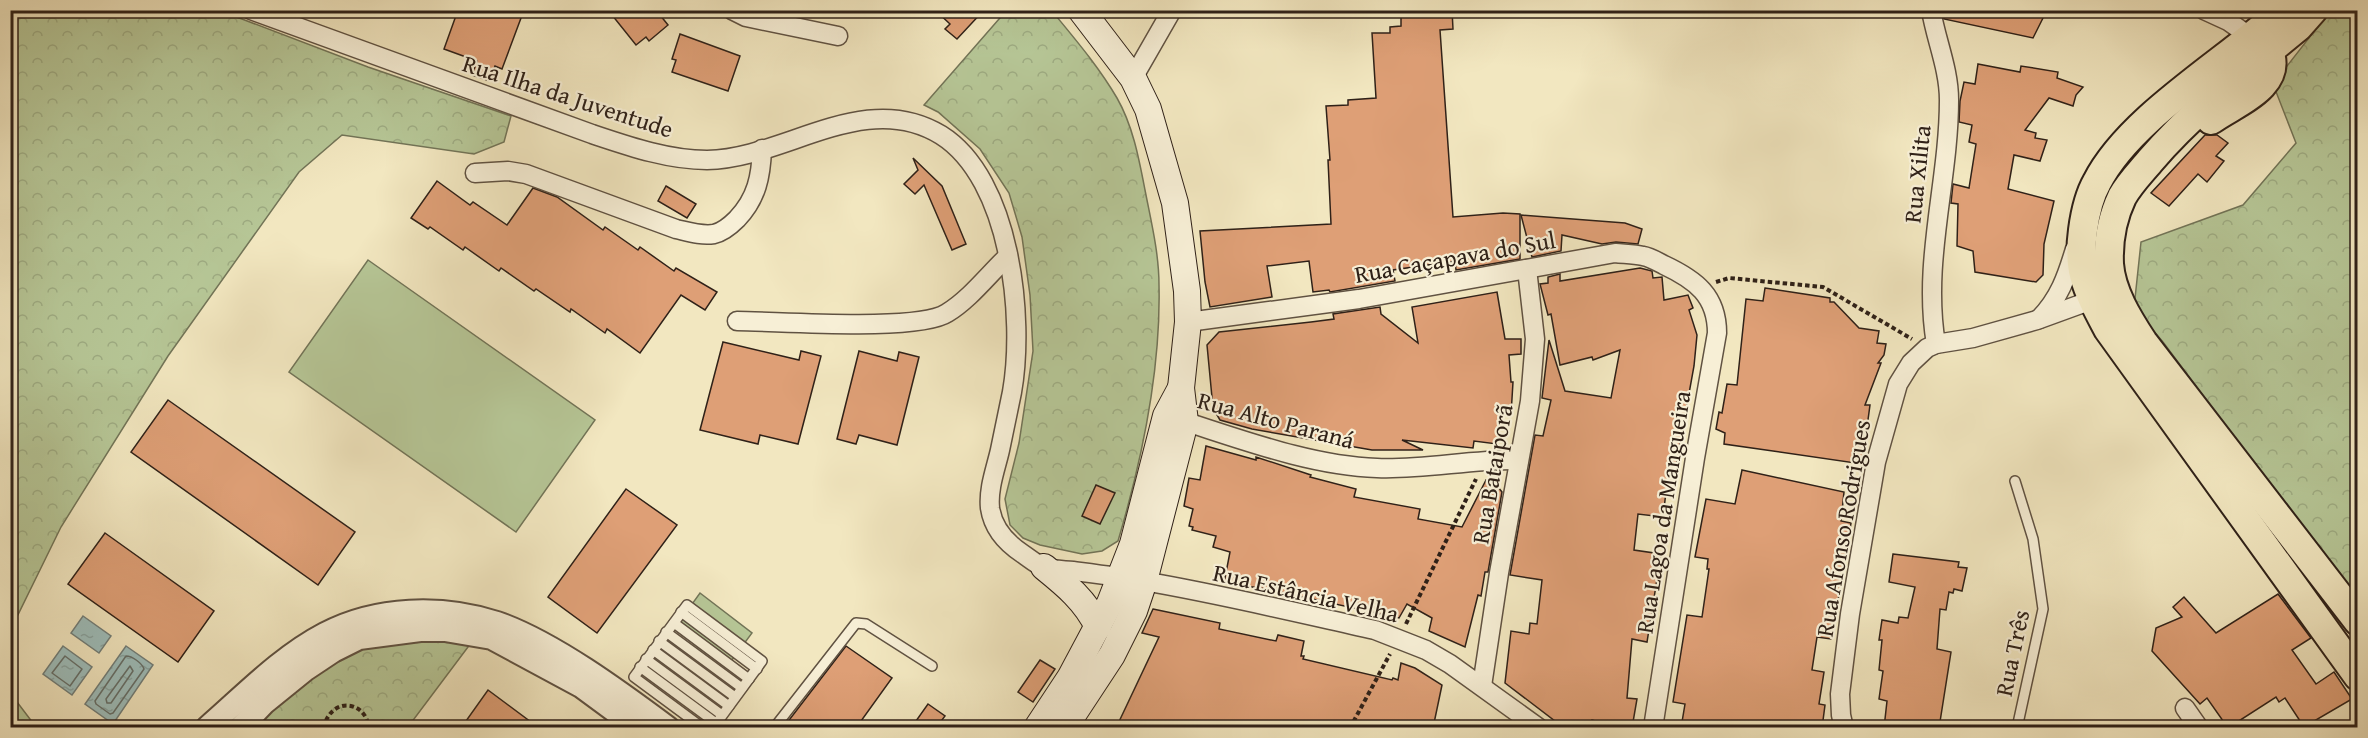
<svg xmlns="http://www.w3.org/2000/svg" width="2368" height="738" font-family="'Gentium Book Plus',serif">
<defs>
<pattern id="forest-crowns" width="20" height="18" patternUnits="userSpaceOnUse" patternTransform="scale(1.5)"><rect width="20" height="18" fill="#b6c696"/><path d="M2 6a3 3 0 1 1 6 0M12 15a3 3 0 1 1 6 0" fill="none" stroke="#9daa81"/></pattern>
<pattern id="water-ripples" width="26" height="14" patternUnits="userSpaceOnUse" patternTransform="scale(1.5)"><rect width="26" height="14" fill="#9ebebb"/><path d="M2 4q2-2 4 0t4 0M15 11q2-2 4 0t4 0" fill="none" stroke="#88a3a0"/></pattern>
</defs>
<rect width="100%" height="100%" fill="#f2e7c0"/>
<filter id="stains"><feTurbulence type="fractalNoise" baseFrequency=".00333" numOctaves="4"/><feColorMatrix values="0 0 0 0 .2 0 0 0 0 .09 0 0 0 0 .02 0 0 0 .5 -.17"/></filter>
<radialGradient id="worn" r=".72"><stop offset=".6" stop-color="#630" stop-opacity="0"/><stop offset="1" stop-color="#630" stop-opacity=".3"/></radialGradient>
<!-- forest -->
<g fill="url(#forest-crowns)" stroke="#727457" stroke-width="1.5">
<path d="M11,10L216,11L242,19L368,67L511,116L504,142L474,154L342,135L299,172L168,356L61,527L13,625L11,644Z"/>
<path d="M1006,11H1052C1075,39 1099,67 1117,98C1133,126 1139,159 1145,190C1151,221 1159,253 1159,285C1161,370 1142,460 1118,541L1102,551L1082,554L1040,545L1023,538L1010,525L1005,499L1019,443L1033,351L1030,295L1022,237L1009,193L980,149L938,112L924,105Z"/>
<path d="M2330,11H2357V602L2163,342L2134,308L2141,242L2243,205L2296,143L2273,84Z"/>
<path d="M480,631L408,727L244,728L322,651Z"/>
<path d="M10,694H11L36,727H11Z"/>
</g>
<!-- garden -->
<g fill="#b6c696" stroke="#727457" stroke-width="1.5">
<path d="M368,260L595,420L516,532L289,372Z"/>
<path d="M700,593L752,633L726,668L674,629Z"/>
</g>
<!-- water -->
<g fill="url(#water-ripples)" stroke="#727f7a" stroke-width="1.5">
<path d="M83,616L111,636L99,653L71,633Z"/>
<path d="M63,646L92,667L72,695L43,674Z"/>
<path d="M126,646L153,665L113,724L85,704Z"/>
</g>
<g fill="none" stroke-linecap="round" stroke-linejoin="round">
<!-- shore -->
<g stroke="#66706a" stroke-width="1.5">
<path d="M65,656L82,669L70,686L52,673Z"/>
<path d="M126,656C132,656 142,663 144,669L113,713L110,714L96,704L95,701Z"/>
<path d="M130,666L133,671L111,703H107L106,699Z"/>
</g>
</g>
<!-- building -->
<g fill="#de9f76" stroke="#2f2118" stroke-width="1.5">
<path d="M458,10H524L502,69L495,66L490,81L472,75L477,61L444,49Z"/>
<path d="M608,10H656L668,25L649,41L646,37L636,45Z"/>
<path d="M935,10H984L957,39L945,29L950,24Z"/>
<path d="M1401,10H1452L1453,29L1440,30L1453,217L1503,213L1520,214V259L1456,270L1455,261L1393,270L1395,281L1330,292L1329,290L1313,292L1309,261L1267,266L1272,297L1210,307L1205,282L1200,231L1331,224L1328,160H1330L1326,106L1348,105V100L1376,98L1372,33H1390V27L1401,26Z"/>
<path d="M1943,10H2047L2033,38L1944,19Z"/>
<path d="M680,34L740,56L728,91L672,72L676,60L672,59Z"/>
<path d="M1978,64L2020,72L2021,66L2058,72L2057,78L2083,87L2076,95L2073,106L2049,98L2025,130L2036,133L2035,138L2047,140L2040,161L2014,155L2008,189L2054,201L2044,244L2043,275L2036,282L1975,272L1973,251L1957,246L1958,204L1951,203L1953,184L1969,188L1976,144L1969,142L1972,125L1959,122L1960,101L1964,82L1975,84Z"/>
<path d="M2205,135H2217L2228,143L2216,156L2224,161L2207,182L2198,174L2169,206L2151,193Z"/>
<path d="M913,158L942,186L966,244L952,250L924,185L915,194L904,184L918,170Z"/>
<path d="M437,181L470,205L473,202L507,225L533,188L557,197L603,230L605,227L638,250L640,247L674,271L676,268L717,292L705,310L681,295L640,353L607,329L605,333L571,309L570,312L536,289L534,291L501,268L499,271L465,247L463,250L430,227L428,229L411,218Z"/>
<path d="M666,186L696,204L687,218L658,201Z"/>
<path d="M1521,215L1625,223L1642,229L1638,244L1616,242L1602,244L1562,235L1561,251L1532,257Z"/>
<path d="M1640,268L1652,271L1653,278L1662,277L1664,300L1688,295L1693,308L1689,310L1697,335L1694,366L1671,493L1666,492L1663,517L1638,514L1634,550L1661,554L1647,642L1632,639L1627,698L1637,699L1632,728H1619L1592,720L1590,728H1570L1559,724L1505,683L1511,631L1529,634L1530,623L1537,624L1542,580L1510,575L1535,435L1543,436L1551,400L1542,398L1549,340L1565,391L1611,398L1620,350L1593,360L1592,357L1560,365L1551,314L1548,315L1540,284L1548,283V277L1560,274V281Z"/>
<path d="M1765,288L1830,298V302H1834L1859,328L1879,331L1877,343L1886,344L1884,355L1878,363H1881L1865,405H1870L1862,464L1724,444L1725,433L1716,429L1719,412L1722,413L1727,384L1737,385L1746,299L1763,301Z"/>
<path d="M1497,292L1505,339H1521V354L1509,355L1511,382H1513L1511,415L1500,414L1497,444L1474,441L1473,448L1402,440L1423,450H1372L1252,429L1220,420L1213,408L1207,345L1219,332L1311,322L1334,319L1333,314L1380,307L1381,314L1418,343L1412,307Z"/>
<path d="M723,342L799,360L801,351L821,356L798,444L760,435L758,444L700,430Z"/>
<path d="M859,351L897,361L899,352L919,357L897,445L859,435L856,444L837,439Z"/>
<path d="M168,400L355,532L318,585L131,452Z"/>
<path d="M1206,446L1256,460V457L1311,475L1310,477L1356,489L1354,497L1420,509L1418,519L1462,527L1486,480L1498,487L1502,492L1488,572H1485L1481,596L1478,595L1465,647L1429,631L1432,618L1407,604L1399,618L1267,589L1224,583L1230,552L1213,547L1216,536L1192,530L1193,527L1189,526L1193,509L1184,506L1189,478L1200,480Z"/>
<path d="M1742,470L1844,492L1841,521L1851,523L1834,624L1831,639L1817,637L1812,670L1824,672L1819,704L1825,705L1822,728H1681L1685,704L1673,702L1687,615L1702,617L1709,569H1707L1708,559L1695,557L1706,499L1735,504Z"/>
<path d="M1096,485L1115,493L1100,524L1082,516Z"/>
<path d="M626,489L677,525L597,633L548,597Z"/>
<path d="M105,533L214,611L178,662L68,584Z"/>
<path d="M1893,554L1959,562L1958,567L1967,568L1962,591L1954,589L1953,593L1949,592L1946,610L1940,609L1937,649L1951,652L1939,728H1884L1887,701L1879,699L1883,671L1879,670L1882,640H1879L1882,620L1898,623L1899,617L1908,618L1915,587L1889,582Z"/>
<path d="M2278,594L2311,638L2292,650L2316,684L2334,672L2352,699L2304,727L2285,698L2279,702L2276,697L2228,728L2207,698L2200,704L2152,651L2156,628L2182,617L2173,607L2184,597L2216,633Z"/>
<path d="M1153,609L1220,623L1219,629L1276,641L1278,635L1304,641L1301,656H1304L1303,659L1392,680L1393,678L1398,680L1401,663L1415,668L1442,685L1433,728H1116L1159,637L1142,633Z"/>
<path d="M846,646L892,678L856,728H783Z"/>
<path d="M1040,660L1055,669L1033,702L1018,692Z"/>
<path d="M488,690L539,728H461Z"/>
<path d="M928,704L945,716L936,728H911Z"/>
</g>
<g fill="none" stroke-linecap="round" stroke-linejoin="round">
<defs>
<g id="service">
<path d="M2015,481L2033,539L2043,609L2017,728"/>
<path d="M681,612L757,669"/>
<path d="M674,623L749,679"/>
<path d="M666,632L742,688"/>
<path d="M659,641L735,697"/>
<path d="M653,650L729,706"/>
<path d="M646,659L722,715"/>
<path d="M640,667L716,723"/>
<path d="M703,728L634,677L687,605L762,661L713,728"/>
<path d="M774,728L856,623L866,624L932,666"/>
</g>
<g id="minor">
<path d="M251,10L592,134C628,146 668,160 707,160C785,159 864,88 941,135C1011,179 1025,318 1012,392C1008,411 1004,430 1000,450C996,468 988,488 990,508C993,528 1006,543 1023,554C1029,558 1036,564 1043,567C1052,570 1063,570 1073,571C1096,574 1120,577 1143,581C1220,594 1298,613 1375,630L1426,650L1450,664L1539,728"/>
<path d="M732,10L746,17L838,36"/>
<path d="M1931,10C1936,40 1949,69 1949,100C1949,182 1922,262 1936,344"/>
<path d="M2204,10L2228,21L2259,43"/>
<path d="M1133,78L1172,10"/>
<path d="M475,173L508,171L526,174L676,229C689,232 701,236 714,234C723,232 731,225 737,219C757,198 761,176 762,149"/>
<path d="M2039,319C2059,299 2067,276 2075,249"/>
<path d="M737,321C778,321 918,332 947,313C969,300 989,274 1008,256"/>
<path d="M1188,322L1359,299L1615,253C1624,254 1634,254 1643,256C1650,257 1658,262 1664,265C1696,280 1717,296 1717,333L1695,458L1653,728"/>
<path d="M1174,418C1238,438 1310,466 1377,468C1424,470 1471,459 1519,460"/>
<path d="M1482,686L1499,573L1530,401L1535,339L1527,269"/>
<path d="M2185,708L2199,728"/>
<path d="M1844,728L1841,715L1840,694L1850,614L1876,462L1898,384L1911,363L1927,348L1936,344L1973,338L2037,320L2103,296"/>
</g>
<g id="tertiary">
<path d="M207,728C245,695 281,657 325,634C376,607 442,605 497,623C552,642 621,693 668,728"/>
<path d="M240,728L264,703L306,669L333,651L359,638L420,630H445L492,638L581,686L638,728"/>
</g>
<g id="secondary">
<path d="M1044,567C1065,584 1086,601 1098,627"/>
<path d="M1037,728L1070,678L1110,603L1133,544L1166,416L1181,388"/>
<path d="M1064,728L1112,655L1134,611L1144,581L1185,422L1181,388L1188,322L1187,291L1175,203L1148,109L1133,78L1081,10"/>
</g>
<g id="primary">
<path d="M2283,10C2228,61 2130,117 2097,182C2089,196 2085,215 2083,230C2081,245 2080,260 2084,275C2089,294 2099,312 2108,329L2358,676"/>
<path d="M2313,10L2298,27C2247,69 2193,111 2150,161C2140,173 2129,184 2122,197C2112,218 2108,241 2109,264C2111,292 2128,319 2143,342L2358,621"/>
<path d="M2211,120C2234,103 2283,87 2269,51"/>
</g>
</defs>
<!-- service casing -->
<use href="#service" stroke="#605242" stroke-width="12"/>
<!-- minor casing -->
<use href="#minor" stroke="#605242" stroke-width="21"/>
<!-- tertiary casing -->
<use href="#tertiary" stroke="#605242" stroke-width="26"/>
<!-- secondary casing -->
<use href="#secondary" stroke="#2f2118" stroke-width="28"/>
<!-- primary casing -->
<use href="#primary" stroke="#2f2118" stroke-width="32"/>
<!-- path -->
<g stroke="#2f2118" stroke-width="4" stroke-dasharray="4.5 3" stroke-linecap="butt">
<path d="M1716,282L1729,278L1823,287L1912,339"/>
<path d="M1406,624L1476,479"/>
<path d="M294,728L301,724L322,728"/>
<path d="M324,728C329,698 365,698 369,728"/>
<path d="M1350,728L1390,654"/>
</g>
<!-- service -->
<use href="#service" stroke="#f7efd6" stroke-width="9"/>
<!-- minor -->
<use href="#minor" stroke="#f7efd6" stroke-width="18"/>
<!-- tertiary -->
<use href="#tertiary" stroke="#f7efd6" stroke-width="22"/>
<!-- secondary -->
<use href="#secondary" stroke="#f7efd6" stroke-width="26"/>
<!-- primary -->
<use href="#primary" stroke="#f2e7c0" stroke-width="28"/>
</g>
<g text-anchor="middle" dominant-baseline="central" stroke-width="4.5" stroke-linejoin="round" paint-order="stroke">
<!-- street labels -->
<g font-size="24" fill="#2f2118" stroke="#f7efd6">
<text transform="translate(568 96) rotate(18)">Rua Ilha da Juventude</text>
<text transform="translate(1917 174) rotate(-84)">Rua Xilita</text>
<text transform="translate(1455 257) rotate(-10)">Rua Caçapava do Sul</text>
<text transform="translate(1276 420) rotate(15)">Rua Alto Paraná</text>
<text transform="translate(1492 474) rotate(-80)">Rua Bataiporã</text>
<text transform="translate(1663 512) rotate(-81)">Rua Lagoa da Mangueira</text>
<text transform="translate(1843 528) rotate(-80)">Rua Afonso Rodrigues</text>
<text transform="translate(1306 593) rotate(13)">Rua Estância Velha</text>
<text transform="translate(2012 653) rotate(-78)">Rua Três</text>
</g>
</g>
<!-- margin -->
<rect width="2368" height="738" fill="none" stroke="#f2e7c0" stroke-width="36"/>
<rect x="12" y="12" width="2344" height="714" fill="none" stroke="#2f2118" stroke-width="3"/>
<rect x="18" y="18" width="2332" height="702" fill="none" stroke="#2f2118" stroke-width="1.5"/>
<rect width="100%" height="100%" filter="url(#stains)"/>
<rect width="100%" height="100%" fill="url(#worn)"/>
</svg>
